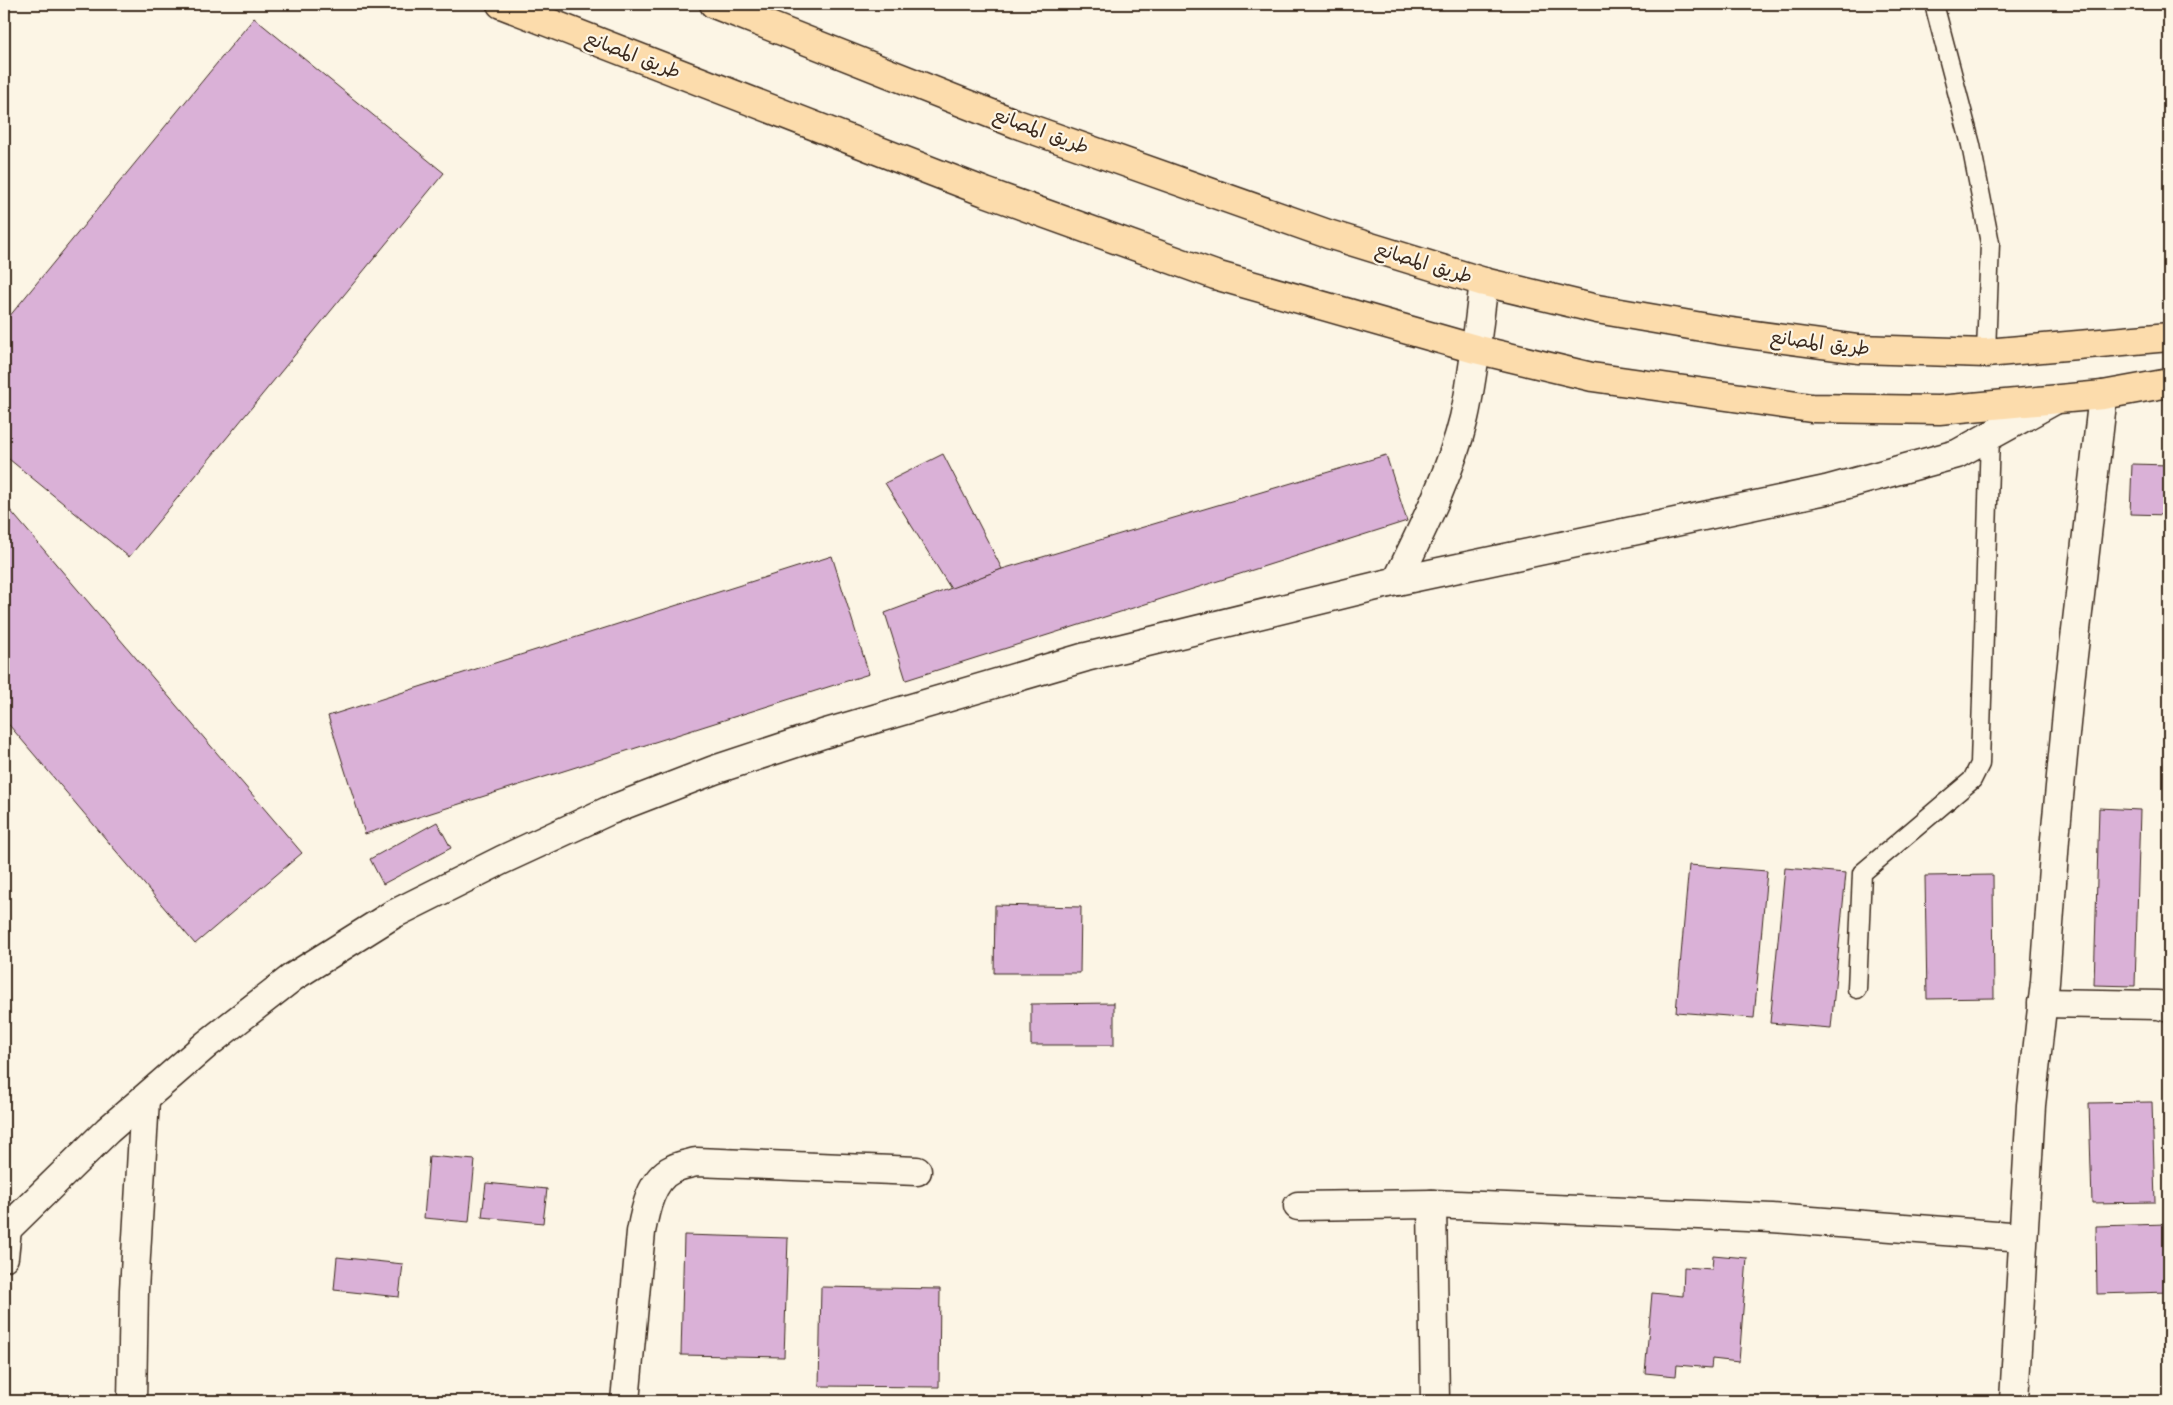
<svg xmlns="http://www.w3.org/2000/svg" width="2173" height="1405" font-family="'Comic Neue','Playpen Sans Arabic',sans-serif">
<rect width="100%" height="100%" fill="#fcf5e5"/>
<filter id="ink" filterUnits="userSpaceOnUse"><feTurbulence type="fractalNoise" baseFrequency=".02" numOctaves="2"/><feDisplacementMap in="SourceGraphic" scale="10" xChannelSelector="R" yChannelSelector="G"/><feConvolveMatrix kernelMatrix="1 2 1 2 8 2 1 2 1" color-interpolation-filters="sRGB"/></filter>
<g filter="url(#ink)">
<!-- building -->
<g fill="#dab1d7" stroke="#3b2a1e">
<path d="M254,18L444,173L129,557L4,455V323Z"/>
<path d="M943,454L1002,569L951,589L885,483Z"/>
<path d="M1386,455L1407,521L906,680L885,613L1002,569Z"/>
<path d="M2132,464L2169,465V515L2130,514Z"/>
<path d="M4,503L302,853L195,944L4,719Z"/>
<path d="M832,556L869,674L365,834L328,716Z"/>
<path d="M2099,808L2140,810L2135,986L2094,985Z"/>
<path d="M437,822L451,848L383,884L370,859Z"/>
<path d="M1689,865L1767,871L1754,1018L1676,1012Z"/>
<path d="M1785,868L1846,873L1831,1028L1770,1023Z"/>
<path d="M1993,875L1994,998L1927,999L1925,876Z"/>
<path d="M995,905L1081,907L1080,973H994Z"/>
<path d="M2169,910V979L2164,978Z"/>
<path d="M1114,1003V1045H1031V1004Z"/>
<path d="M2152,1102L2155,1202L2092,1203L2089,1103Z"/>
<path d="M429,1156L475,1160L469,1222L424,1218Z"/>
<path d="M486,1183L547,1189L543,1223L482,1217Z"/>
<path d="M2167,1224L2169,1292L2097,1294L2096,1226Z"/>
<path d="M684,1235L788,1238L784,1357L681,1355Z"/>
<path d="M1713,1255L1747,1258L1739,1362L1712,1359L1711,1368L1677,1365L1676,1376L1645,1373L1652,1293L1683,1296L1684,1267L1712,1269Z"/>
<path d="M337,1257L403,1264L399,1297L334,1290Z"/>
<path d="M821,1287L940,1289L939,1387L819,1386Z"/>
<path d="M2105,1396L2169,1399V1401H2105Z"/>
</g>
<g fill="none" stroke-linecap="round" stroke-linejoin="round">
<defs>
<g id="service">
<path d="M1934,4L1971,145L1990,243L1986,353"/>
<path d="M1857,989L1862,873L1972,780L1980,764L1990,436"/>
</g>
<g id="minor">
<path d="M1397,581C1422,529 1450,475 1464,418C1474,374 1478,327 1484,282"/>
<path d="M2042,1003L2159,1005L2169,1008"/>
<path d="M1432,1204L1435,1401"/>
<path d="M1298,1206L1432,1204L1772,1218L2023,1237"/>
<path d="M4,1232L108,1130L207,1044L293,977L392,915L502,860L608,811L714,770L823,734L1086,657L1397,581L1826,490L1957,454L2053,401"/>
<path d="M4,1257L7,1229"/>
<path d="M132,1401L134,1290L145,1099"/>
<path d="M625,1401L641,1232C645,1210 651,1179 673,1169C680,1165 689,1164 696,1162L917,1171"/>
<path d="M2014,1401L2031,1105L2045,982L2055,839L2070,682L2103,395"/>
</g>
<g id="primary">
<path d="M501,4L985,192L1215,275L1475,349L1592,377L1811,408L1939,410L2103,395L2169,383"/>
<path d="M714,4L1017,124L1328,234L1484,282L1597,309L1725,331L1858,349L1986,353L2169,337"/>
</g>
</defs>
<!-- service casing -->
<use href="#service" stroke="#3b2a1e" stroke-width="21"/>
<!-- minor casing -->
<use href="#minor" stroke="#3b2a1e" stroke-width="31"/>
<!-- primary casing -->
<use href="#primary" stroke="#3b2a1e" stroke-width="31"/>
<!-- service -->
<use href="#service" stroke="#fcf5e5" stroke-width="18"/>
<!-- minor -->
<use href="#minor" stroke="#fcf5e5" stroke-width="28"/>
<!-- primary -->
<use href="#primary" stroke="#fcdcac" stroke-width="28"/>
</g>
</g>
<g text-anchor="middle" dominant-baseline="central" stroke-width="4.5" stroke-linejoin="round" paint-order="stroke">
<!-- street labels -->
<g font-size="19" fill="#3b2a1e" stroke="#fcf5e5">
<text transform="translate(633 55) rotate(21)">طريق المصانع</text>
<text transform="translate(1041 131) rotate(20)">طريق المصانع</text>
<text transform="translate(1424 263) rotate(17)">طريق المصانع</text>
<text transform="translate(1820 343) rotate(7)">طريق المصانع</text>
</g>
</g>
<!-- margin -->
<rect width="2173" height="1405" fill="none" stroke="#fcf5e5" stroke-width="20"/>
<rect x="10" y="10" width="2153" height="1385" fill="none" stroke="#3b2a1e" stroke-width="2" filter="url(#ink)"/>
</svg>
